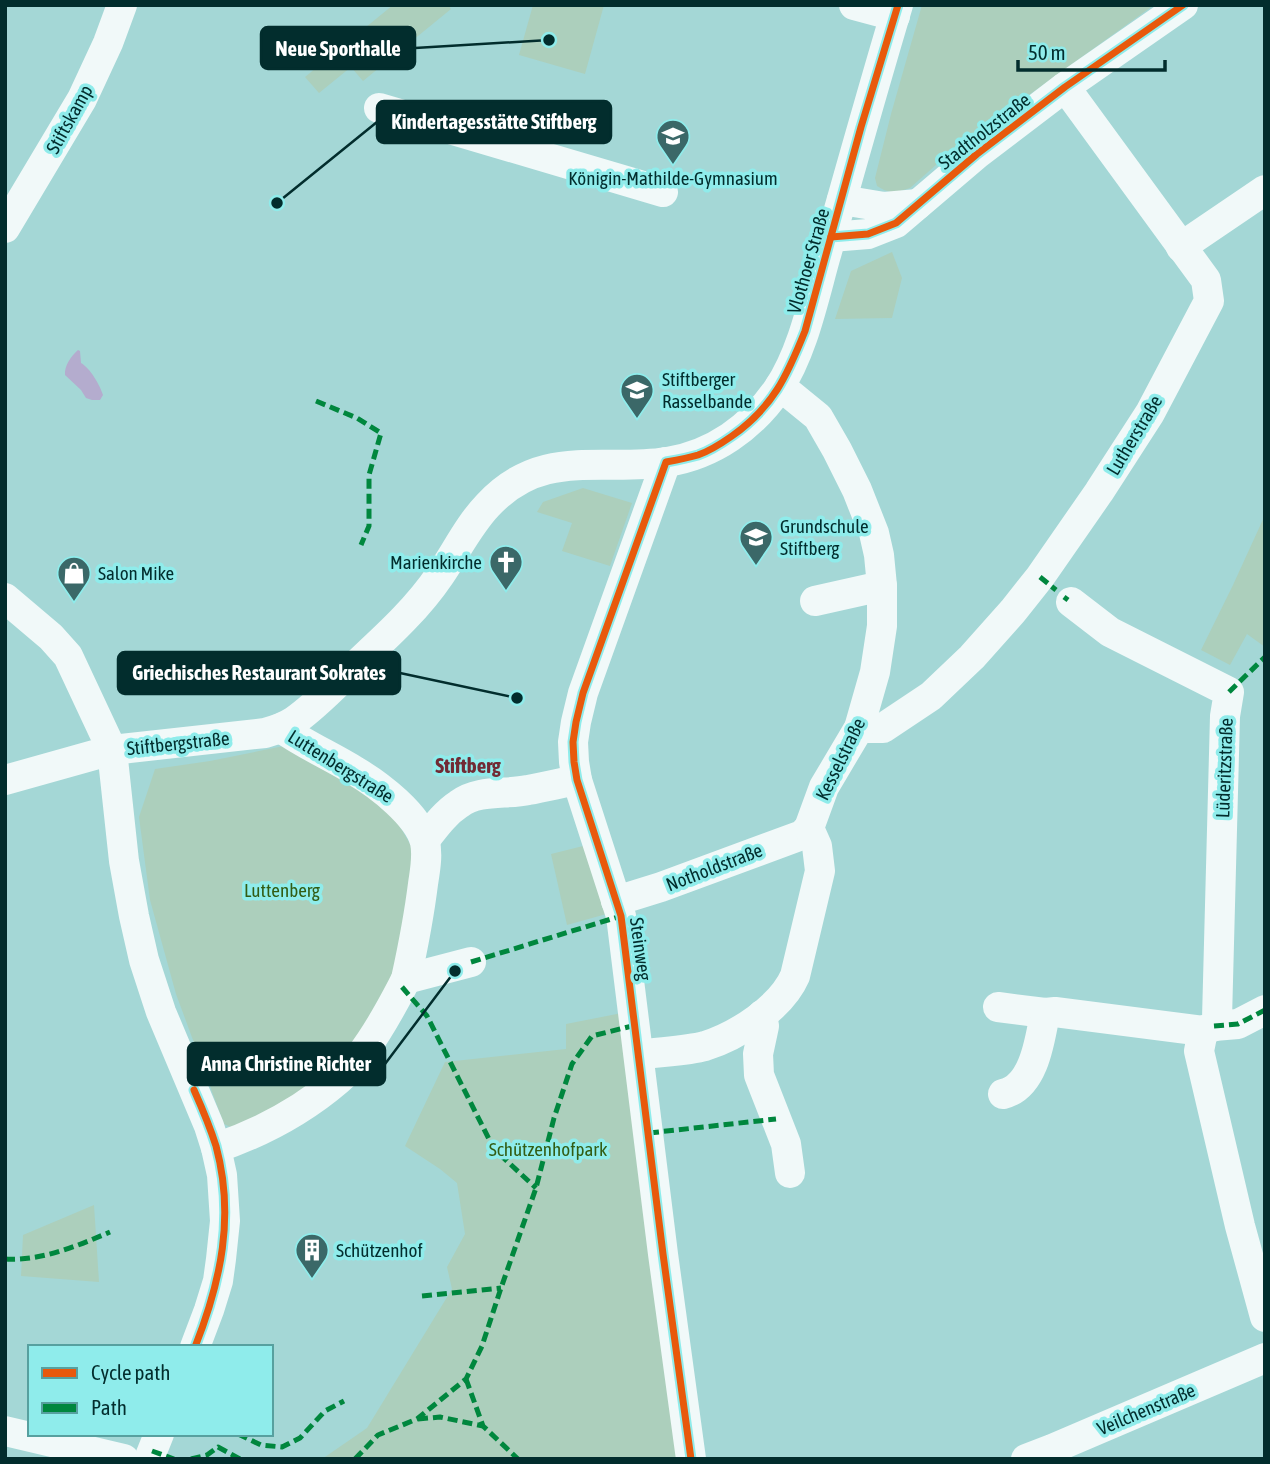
<svg xmlns="http://www.w3.org/2000/svg" width="1270" height="1464" font-family="'Asap Condensed',sans-serif">
<rect width="100%" height="100%" fill="#a4d7d6"/>
<!-- green -->
<g fill="#accfbc">
<path d="M393,5H448L451,9L363,81L351,67L319,93L305,77Z"/>
<path d="M533,5H604L585,74L519,55Z"/>
<path d="M922,5H1154L954,149L910,188L894,193L884,190L877,186L875,178L891,114Z"/>
<path d="M892,252L902,278L892,318L835,319L851,271Z"/>
<path d="M583,488L632,503L610,566L562,551L572,523L537,512L543,502Z"/>
<path d="M1265,515V647L1247,634L1230,665L1201,650L1233,585Z"/>
<path d="M284,746L386,802L414,851L397,972L377,1011L334,1069L241,1132L224,1124L176,994L150,900L139,817L155,769L210,761Z"/>
<path d="M587,845L610,913L567,925L551,854Z"/>
<path d="M627,1012L684,1459H322L367,1428L452,1289L447,1267L465,1234L457,1183L440,1169L405,1146L445,1062L566,1049V1024Z"/>
<path d="M94,1205L99,1282L21,1276L23,1235Z"/>
</g>
<!-- water -->
<path fill="#b4acce" d="M78,350L80,351L81,363C90,368 100,385 103,395L100,400H92L86,398L81,390L65,375C64,366 71,356 78,350Z"/>
<g fill="none" stroke-linecap="round" stroke-linejoin="round">
<!-- minor -->
<g stroke="#f1f9f9" stroke-width="30">
<path d="M854,5L895,16"/>
<path d="M379,108L663,192"/>
<path d="M842,200L884,207L918,204"/>
<path d="M5,228L82,99L108,43L122,5"/>
<path d="M831,237L868,234L896,223L977,154L1065,87L1183,5"/>
<path d="M1181,247L1265,190"/>
<path d="M666,462L583,693L576,722L573,742L574,762L577,780L621,916L663,1254L691,1459"/>
<path d="M5,598L51,637L68,656L112,750L124,861L134,916L144,960L161,1012L209,1126L216,1148L222,1175L225,1221L221,1259L218,1281L209,1310L195,1347"/>
<path d="M815,601L882,586"/>
<path d="M1071,602L1110,632L1229,692L1225,716L1217,1019L1214,1026L1203,1031L1199,1051L1240,1226L1265,1317"/>
<path d="M859,728H883L931,696L972,657L1013,611L1040,577L1099,492L1150,413L1209,301L1206,280L1065,87"/>
<path d="M5,780L112,750L265,733C276,730 285,727 294,721C317,705 337,683 357,664C387,636 417,609 440,575C456,552 468,526 488,505C542,447 600,472 667,462C713,455 752,427 778,389C803,352 814,297 826,255C850,171 873,88 898,5"/>
<path d="M425,840C435,827 445,813 459,804C479,789 506,795 528,790C545,787 561,783 577,780"/>
<path d="M616,901L661,887L802,835L809,828"/>
<path d="M406,979L471,962"/>
<path d="M998,1007L1045,1013C1040,1040 1034,1087 1003,1094"/>
<path d="M1045,1013L1055,1012L1203,1031"/>
<path d="M762,1015L764,1026L758,1054L759,1075L786,1144L790,1173"/>
<path d="M1214,1026L1238,1024L1265,1010"/>
<path d="M639,1055C658,1052 687,1051 705,1046C737,1036 781,1008 795,976L820,871L817,846L809,828L824,787L859,728L875,672L882,626V586L879,555L874,533L857,490L837,450L818,417L780,386"/>
<path d="M216,1148C260,1133 303,1110 338,1080C362,1060 388,1014 402,987L406,979C413,947 419,916 423,884C425,870 428,856 425,842C418,815 379,785 355,771C331,756 305,745 281,728"/>
<path d="M5,1431L124,1459"/>
<path d="M149,1459L159,1434"/>
<path d="M1026,1459L1052,1449L1265,1358"/>
</g>
<!-- quiet -->
<g stroke="#00873e" stroke-width="5" stroke-dasharray="10 5" stroke-linecap="butt">
<path d="M316,401L357,418L381,433L369,475V526L361,545"/>
<path d="M1040,577L1056,590"/>
<path d="M1064,597L1068,600"/>
<path d="M1229,692L1265,657"/>
<path d="M471,962L621,916"/>
<path d="M402,987L427,1016L494,1149L536,1188"/>
<path d="M1214,1026L1238,1024L1265,1010"/>
<path d="M649,1133L776,1119"/>
<path d="M5,1259C42,1261 77,1246 110,1232"/>
<path d="M422,1296L501,1288"/>
<path d="M466,1379L483,1426L518,1459"/>
<path d="M418,1419L440,1417L483,1426"/>
<path d="M238,1434L261,1445L282,1447L300,1438L325,1411L344,1401"/>
<path d="M152,1451L174,1459"/>
<path d="M191,1459L207,1455L218,1447L240,1459"/>
<path d="M355,1459L378,1435L417,1419L466,1379L482,1346L501,1288L536,1188L554,1118L572,1064L592,1036L636,1025"/>
</g>
<defs>
<g id="cycleway">
<path d="M831,237L868,234L896,223L977,154L1065,87L1183,5"/>
<path d="M194,1090C202,1108 210,1127 216,1146C235,1216 221,1281 195,1347"/>
<path d="M691,1459L663,1254L621,916L577,780L574,762L573,742L576,722L583,693L666,462C677,460 688,458 698,455C710,451 722,443 732,436C773,407 787,376 805,331L861,127L898,5"/>
</g>
</defs>
<!-- cycleway casing -->
<use href="#cycleway" stroke="#8feceb" stroke-width="11"/>
<!-- cycleway -->
<use href="#cycleway" stroke="#e8590c" stroke-width="7"/>
</g>
<!-- icons -->
<defs>
<symbol id="school-pin" viewBox="-11 -11 22 30"><path d="M0 17L-7.5 6A9.5 9.5 0 1 1 7.5 6Z" fill="#3b6868" stroke="#8feceb"/><path d="M0-5L7-2L0 1L-7-2ZM-4 1L0 2.5L4 1V4Q0 6-4 4Z" fill="#fff"/></symbol>
<symbol id="church-pin" viewBox="-11 -11 22 30"><path d="M0 17L-7.5 6A9.5 9.5 0 1 1 7.5 6Z" fill="#3b6868" stroke="#8feceb"/><path d="M-1.2-6h2.4v3.5h3.3v2.4h-3.3V6h-2.4V-.1h-3.3v-2.4h3.3Z" fill="#fff"/></symbol>
<symbol id="shop-pin" viewBox="-11 -11 22 30"><path d="M0 17L-7.5 6A9.5 9.5 0 1 1 7.5 6Z" fill="#3b6868" stroke="#8feceb"/><path d="M-5-2.5h2.3a2.7 3.5 0 0 1 5.4 0H5L5.5 6h-11ZM-1.5-2.5h3a1.5 2.3 0 0 0-3 0Z" fill="#fff"/></symbol>
<symbol id="building-pin" viewBox="-11 -11 22 30"><path d="M0 17L-7.5 6A9.5 9.5 0 1 1 7.5 6Z" fill="#3b6868" stroke="#8feceb"/><path d="M-4-6H4V6H1V3H-1V6H-4ZM-2.5-4.3h1.7v1.8h-1.7ZM.8-4.3h1.7v1.8H.8ZM-2.5-1h1.7V.8h-1.7ZM.8-1h1.7V.8H.8Z" fill="#fff"/></symbol>
</defs>
<g fill-rule="evenodd">
<use href="#school-pin" x="654" y="117" width="38" height="52"/>
<use href="#school-pin" x="618" y="371" width="38" height="52"/>
<use href="#school-pin" x="737" y="518" width="38" height="52"/>
<use href="#church-pin" x="487" y="543" width="38" height="52"/>
<use href="#shop-pin" x="55" y="554" width="38" height="52"/>
<use href="#building-pin" x="293" y="1231" width="38" height="52"/>
</g>
<g text-anchor="middle" dominant-baseline="central" stroke-width="7" stroke-linejoin="round" paint-order="stroke">
<!-- street labels -->
<g font-size="19" fill="#022d2d" stroke="#8feceb">
<text transform="translate(69 119) rotate(-61)">Stiftskamp</text>
<text transform="translate(984 131) rotate(-38)">Stadtholzstraße</text>
<text transform="translate(808 261) rotate(-74)">Vlothoer Straße</text>
<text transform="translate(1134 435) rotate(-59)">Lutherstraße</text>
<text transform="translate(178 743) rotate(-6)">Stiftbergstraße</text>
<text transform="translate(840 759) rotate(-64)">Kesselstraße</text>
<text transform="translate(341 766) rotate(32)">Luttenbergstraße</text>
<text transform="translate(1224 768) rotate(-88)">Lüderitzstraße</text>
<text transform="translate(714 867) rotate(-21)">Notholdstraße</text>
<text transform="translate(641 949) rotate(82)">Steinweg</text>
<text transform="translate(1146 1409) rotate(-23)">Veilchenstraße</text>
</g>
<!-- poi labels -->
<g font-size="19" fill="#022d2d" stroke="#8feceb" text-anchor="start">
<text x="673" y="178" text-anchor="middle">Königin-Mathilde-Gymnasium</text>
<text x="662" y="379">Stiftberger<tspan x="662" dy="22">Rasselbande</tspan></text>
<text x="780" y="526">Grundschule<tspan x="780" dy="22">Stiftberg</tspan></text>
<text x="482" y="562" text-anchor="end">Marienkirche</text>
<text x="98" y="573">Salon Mike</text>
<text x="336" y="1250">Schützenhof</text>
</g>
<!-- park labels -->
<g font-size="19" fill="#325c13" stroke="#8feceb">
<text x="282" y="890">Luttenberg</text>
<text x="548" y="1149">Schützenhofpark</text>
</g>
<!-- neighbourhood labels -->
<g font-size="21" font-weight="bold" fill="#712a34" stroke="#8feceb">
<text x="468" y="765">Stiftberg</text>
</g>
</g>
<!-- callouts -->
<path fill="none" stroke="#022d2d" stroke-width="2.5" d="M549 40L415 48M277 203L377 122M517 698L400 673M455 971L385 1064"/>
<g fill="#022d2d" stroke="#8feceb" stroke-width="2.5">
<circle cx="549" cy="40" r="7"/>
<circle cx="277" cy="203" r="7"/>
<circle cx="517" cy="698" r="7"/>
<circle cx="455" cy="971" r="7"/>
</g>
<g fill="#022d2d" stroke="#022d2d" stroke-width="2.5">
<rect x="261" y="27" width="154" height="42" rx="7"/>
<rect x="377" y="101" width="234" height="42" rx="7"/>
<rect x="118" y="652" width="282" height="42" rx="7"/>
<rect x="188" y="1043" width="197" height="42" rx="7"/>
</g>
<g font-size="21" text-anchor="middle" font-weight="bold" fill="#fff">
<text x="338" y="56">Neue Sporthalle</text>
<text x="494" y="129">Kindertagesstätte Stiftberg</text>
<text x="259" y="680">Griechisches Restaurant Sokrates</text>
<text x="286" y="1071">Anna Christine Richter</text>
</g>
<!-- border -->
<rect width="1270" height="1464" fill="none" stroke="#022d2d" stroke-width="14"/>
<!-- legend -->
<rect x="28" y="1345" width="245" height="91" fill="#8feceb" stroke="#57a09f" stroke-width="2"/>
<rect x="42" y="1368" width="35" height="10" fill="#e8590c" stroke="#57a09f" stroke-width="2"/>
<text x="91" y="1380" font-size="21" fill="#022d2d">Cycle path</text>
<rect x="42" y="1403" width="35" height="10" fill="#00873e" stroke="#57a09f" stroke-width="2"/>
<text x="91" y="1415" font-size="21" fill="#022d2d">Path</text>
<!-- scale -->
<path d="M1018 60v10h147v-10" fill="none" stroke="#022d2d" stroke-width="3.5"/>
<text x="1028" y="60" font-size="21" fill="#022d2d" stroke="#8feceb" stroke-width="5" paint-order="stroke">50 m</text>
</svg>
